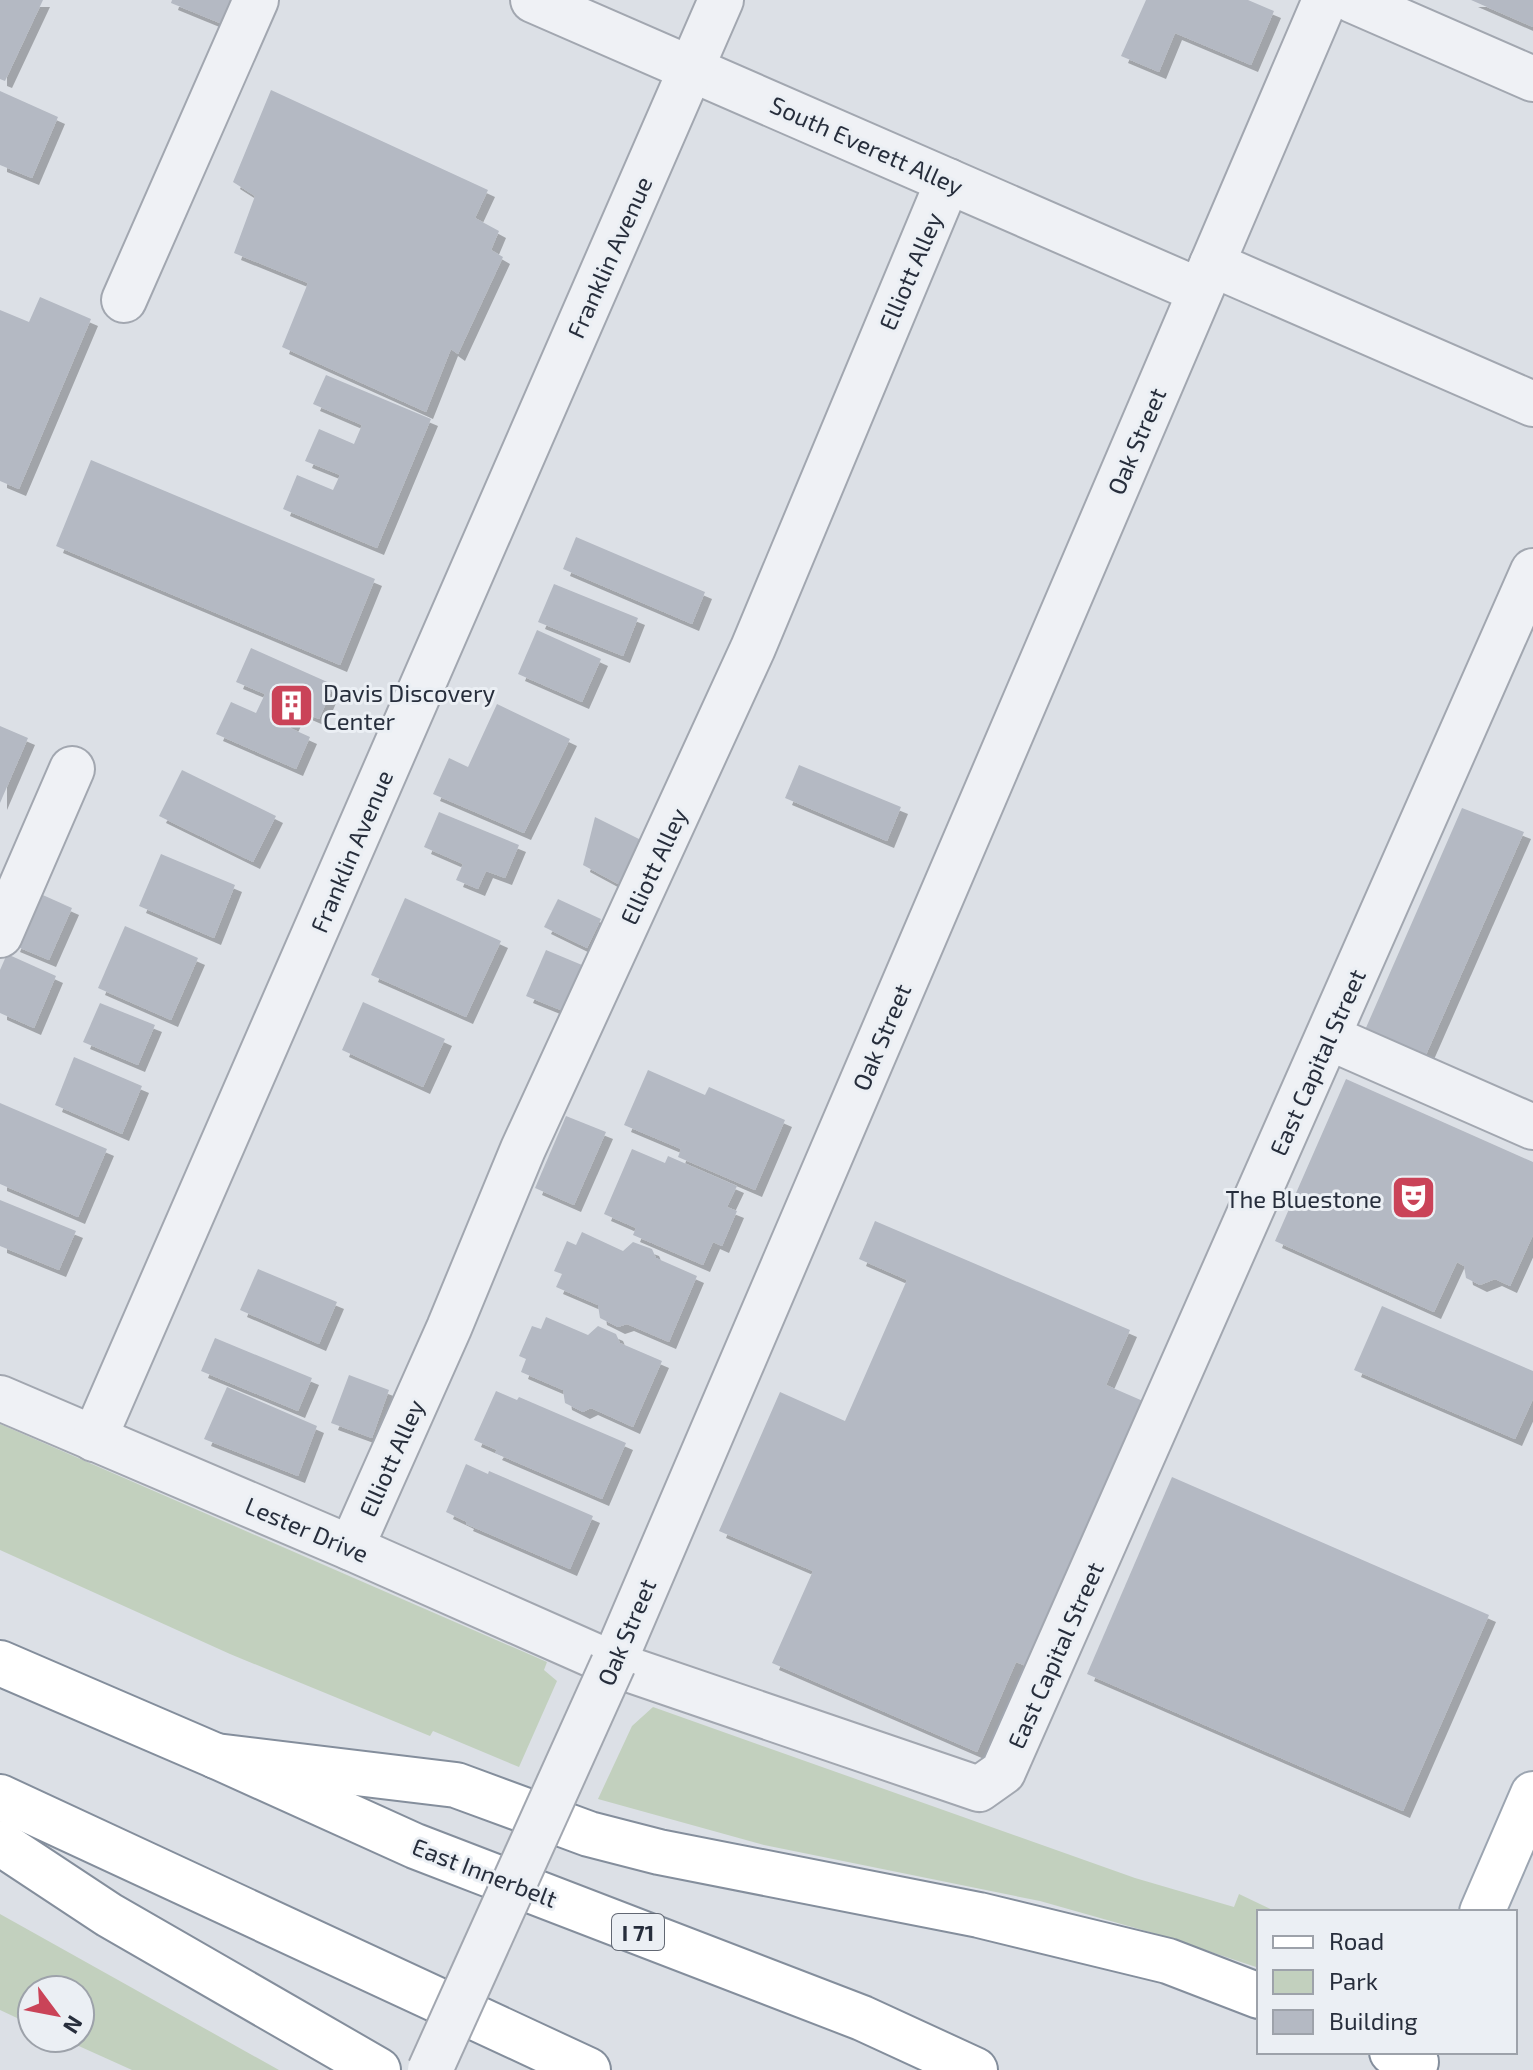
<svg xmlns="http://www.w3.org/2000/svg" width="1533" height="2070" font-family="'Exo 2',sans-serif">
<defs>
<filter id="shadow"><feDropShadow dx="7" dy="7" stdDeviation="0" flood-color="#0004"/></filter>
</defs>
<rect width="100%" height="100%" fill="#dce0e6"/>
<!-- green -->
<g fill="#c2d0be">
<path d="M0,1424L547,1662L544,1670L557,1681L519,1767L433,1731L430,1736L230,1654L0,1550Z"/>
<path d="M653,1707L1135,1878L1234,1907L1239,1894L1277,1912H1259V1968L1160,1935L1040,1901L764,1845L598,1799L632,1726Z"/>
<path d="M0,1914L279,2070H132L61,2038H80V1990H32V2025L0,2010Z"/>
</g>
<!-- building -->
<g fill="#b4b9c3" filter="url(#shadow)">
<path d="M0,0H43L5,81L0,79Z"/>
<path d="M172,0H243L232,28L171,3Z"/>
<path d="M1146,0H1248L1274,11L1251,65L1175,33L1159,72L1121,56Z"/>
<path d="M1471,0H1533V27Z"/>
<path d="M271,90L488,190L475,218L499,231L491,250L503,257L458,354L451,349L426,412L282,347L308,283L234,253L255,196L233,182Z"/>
<path d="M0,91L58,117L32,178L0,165Z"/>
<path d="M40,297L91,319L19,489L0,481V310L29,322Z"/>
<path d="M326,375L431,419L377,548L283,509L297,475L333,490L340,475L305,461L319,429L354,444L362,425L313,404Z"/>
<path d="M91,460L375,579L340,665L56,546Z"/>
<path d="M576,537L705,592L692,624L563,569Z"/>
<path d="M554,584L638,618L623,656L538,622Z"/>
<path d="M537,630L601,659L582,702L518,674Z"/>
<path d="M251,648L334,685L319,719L298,710L290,728L310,737L296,769L216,734L231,702L256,713L265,694L236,682Z"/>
<path d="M497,704L570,739L524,833L433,794L449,758L468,767Z"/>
<path d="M0,726L28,738L0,803Z"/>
<path d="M799,765L901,807L887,841L785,798Z"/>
<path d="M182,770L276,816L253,862L159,816Z"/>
<path d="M1462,808L1524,832L1425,1057L1365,1030Z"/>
<path d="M439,812L519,845L505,878L486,871L478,889L456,880L463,864L424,847Z"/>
<path d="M595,817L643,841L620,885L583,865Z"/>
<path d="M161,854L235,885L214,938L139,906Z"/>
<path d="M36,892L72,908L49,960L13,945Z"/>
<path d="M405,898L501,941L466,1017L371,975Z"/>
<path d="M558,899L601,919L587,948L544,927Z"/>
<path d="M125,926L198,958L171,1020L98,988Z"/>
<path d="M546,950L582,965L563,1011L526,996Z"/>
<path d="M7,954L56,976L34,1028L0,1013V970Z"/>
<path d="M363,1002L445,1039L423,1087L342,1050Z"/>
<path d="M100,1003L155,1025L138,1065L83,1042Z"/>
<path d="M74,1057L142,1086L122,1134L55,1105Z"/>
<path d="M648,1070L705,1095L709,1087L785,1120L755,1190L678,1157L681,1149L624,1125Z"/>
<path d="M1346,1079L1533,1162V1235L1510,1286L1495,1279L1480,1285L1466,1278L1464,1266L1457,1262L1434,1312L1275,1241Z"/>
<path d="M0,1103L107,1149L78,1217L0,1184Z"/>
<path d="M566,1116L606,1132L574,1205L535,1188Z"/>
<path d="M632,1149L665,1163L668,1156L737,1186L727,1207L737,1211L722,1246L713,1242L703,1265L633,1235L636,1228L604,1214Z"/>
<path d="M0,1200L76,1231L59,1270L0,1246Z"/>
<path d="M875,1221L1130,1330L1106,1385L1143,1401L1026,1666L1016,1662L977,1752L772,1663L813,1571L719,1531L780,1392L845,1421L907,1280L859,1259Z"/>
<path d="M582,1232L623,1251L633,1242L652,1249L656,1258L697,1276L669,1342L627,1324L618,1327L600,1318L598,1305L556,1287L562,1274L554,1271L567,1241L576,1245Z"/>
<path d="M258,1269L337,1302L319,1344L240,1310Z"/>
<path d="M1382,1306L1533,1371V1399L1515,1439L1354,1370Z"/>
<path d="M546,1317L588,1335L598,1326L616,1334L620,1343L662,1361L633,1427L591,1408L583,1412L565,1403L563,1390L521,1372L526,1359L519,1356L532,1326L541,1329Z"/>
<path d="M215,1338L312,1378L298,1411L201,1371Z"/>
<path d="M349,1375L389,1390L372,1438L331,1423Z"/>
<path d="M227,1387L317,1426L298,1476L204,1439Z"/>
<path d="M496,1391L517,1400L519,1397L626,1443L602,1499L495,1453L497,1450L474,1440Z"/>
<path d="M466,1464L488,1474L489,1471L593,1516L570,1569L466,1524L467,1522L446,1512Z"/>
<path d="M1172,1477L1489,1615L1403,1811L1087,1674Z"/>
</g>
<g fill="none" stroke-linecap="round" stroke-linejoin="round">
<defs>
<g id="minor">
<path d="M533,0L1200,291"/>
<path d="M1352,0L1533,79"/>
<path d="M1212,264L1533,404"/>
<path d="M124,300L256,0"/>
<path d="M0,935L72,769"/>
<path d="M1328,1037L1533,1127"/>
<path d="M0,1398L351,1548L613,1664L979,1789L1003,1772L1533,571"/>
<path d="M94,1439L721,0"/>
<path d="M351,1548L449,1328L523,1149L753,648L948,181"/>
<path d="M613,1664L1325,0"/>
</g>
<path id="major" d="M1482,1912L1533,1794"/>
<g id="highway">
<path d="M0,1663L216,1756L415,1846L862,2018L975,2070"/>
<path d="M216,1756L456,1785L589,1834L659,1852L979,1915L1168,1961L1259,1996"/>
<path d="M0,1797L588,2070"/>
<path d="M0,1843L109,1915L378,2070"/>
<path d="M1392,2052L1416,2062"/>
</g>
</defs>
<!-- minor casing -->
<use href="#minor" stroke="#a2a7b0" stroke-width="48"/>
<!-- major casing -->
<use href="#major" stroke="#9ca5b1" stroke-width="48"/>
<!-- highway casing -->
<use href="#highway" stroke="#848e9c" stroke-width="48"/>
<!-- minor -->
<use href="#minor" stroke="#eff1f5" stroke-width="44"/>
<!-- major -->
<use href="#major" stroke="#fff" stroke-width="44"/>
<!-- highway -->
<use href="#highway" stroke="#fff" stroke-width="44"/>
<defs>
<path id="minor-bridge" d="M430,2070L613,1664"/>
</defs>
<!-- minor-bridge casing -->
<use href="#minor-bridge" stroke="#a2a7b0" stroke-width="48" stroke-linecap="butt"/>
<!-- minor-bridge -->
<use href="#minor-bridge" stroke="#eff1f5" stroke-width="44"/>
</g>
<!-- icons -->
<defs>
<symbol id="building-square" viewBox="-11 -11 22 22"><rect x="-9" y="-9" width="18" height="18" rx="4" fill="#ca4358" stroke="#ebeff4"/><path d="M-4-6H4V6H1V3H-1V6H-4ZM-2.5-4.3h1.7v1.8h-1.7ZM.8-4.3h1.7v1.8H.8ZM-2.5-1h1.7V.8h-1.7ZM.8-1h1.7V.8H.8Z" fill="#fff"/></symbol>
<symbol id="theatre-square" viewBox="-11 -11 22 22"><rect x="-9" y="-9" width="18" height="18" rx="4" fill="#ca4358" stroke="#ebeff4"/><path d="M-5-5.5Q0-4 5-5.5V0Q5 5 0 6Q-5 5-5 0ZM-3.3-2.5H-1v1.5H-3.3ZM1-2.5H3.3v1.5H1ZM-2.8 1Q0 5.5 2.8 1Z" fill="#fff"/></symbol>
</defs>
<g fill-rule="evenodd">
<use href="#building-square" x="266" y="680" width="51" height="51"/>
<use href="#theatre-square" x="1388" y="1172" width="51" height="51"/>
</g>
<g text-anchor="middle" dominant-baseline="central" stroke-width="6" stroke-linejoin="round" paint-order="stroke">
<!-- shield labels -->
<rect fill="#ebeff4" stroke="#626873" stroke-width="2" x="612" y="1914" width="52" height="36" rx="6"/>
<g font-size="22" font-weight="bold" fill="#272e3c">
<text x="638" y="1932">I 71</text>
</g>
<!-- street labels -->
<g font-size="24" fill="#272e3c" stroke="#ebeff4">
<text transform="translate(867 145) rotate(24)">South Everett Alley</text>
<text transform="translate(609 257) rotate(-66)">Franklin Avenue</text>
<text transform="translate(910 271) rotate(-67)">Elliott Alley</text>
<text transform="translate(1136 441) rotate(-67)">Oak Street</text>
<text transform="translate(351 851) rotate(-67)">Franklin Avenue</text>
<text transform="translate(653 866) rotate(-65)">Elliott Alley</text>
<text transform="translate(881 1037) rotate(-67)">Oak Street</text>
<text transform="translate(1317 1062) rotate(-66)">East Capital Street</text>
<text transform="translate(391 1458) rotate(-66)">Elliott Alley</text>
<text transform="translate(307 1529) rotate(23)">Lester Drive</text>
<text transform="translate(626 1632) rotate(-67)">Oak Street</text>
<text transform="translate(1055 1655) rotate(-66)">East Capital Street</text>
<text transform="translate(485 1872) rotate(21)">East Innerbelt</text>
</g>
<!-- poi labels -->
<g font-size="24" fill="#272e3c" stroke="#ebeff4" text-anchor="start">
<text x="323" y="692">Davis Discovery<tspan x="323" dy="28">Center</tspan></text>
<text x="1382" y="1198" text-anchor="end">The Bluestone</text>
</g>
</g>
<!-- legend -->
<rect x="1257" y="1910" width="260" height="144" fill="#ebeff4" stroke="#9da2aa" stroke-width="2"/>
<rect x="1273" y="1936" width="40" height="12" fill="#ffffff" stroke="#9da2aa" stroke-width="2"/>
<text x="1329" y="1950" font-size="24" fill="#272e3c">Road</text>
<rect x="1273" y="1970" width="40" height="24" fill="#c2d0be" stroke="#9da2aa" stroke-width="2"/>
<text x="1329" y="1990" font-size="24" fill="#272e3c">Park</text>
<rect x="1273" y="2010" width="40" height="24" fill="#b4b9c3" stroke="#9da2aa" stroke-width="2"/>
<text x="1329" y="2030" font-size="24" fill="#272e3c">Building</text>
<!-- north arrow -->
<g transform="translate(56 2014) rotate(122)"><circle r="38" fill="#ebeff4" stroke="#9da2aa" stroke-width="2"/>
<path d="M0-6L14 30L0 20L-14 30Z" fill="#ca4358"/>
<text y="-12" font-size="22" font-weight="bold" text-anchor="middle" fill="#272e3c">N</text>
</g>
</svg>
